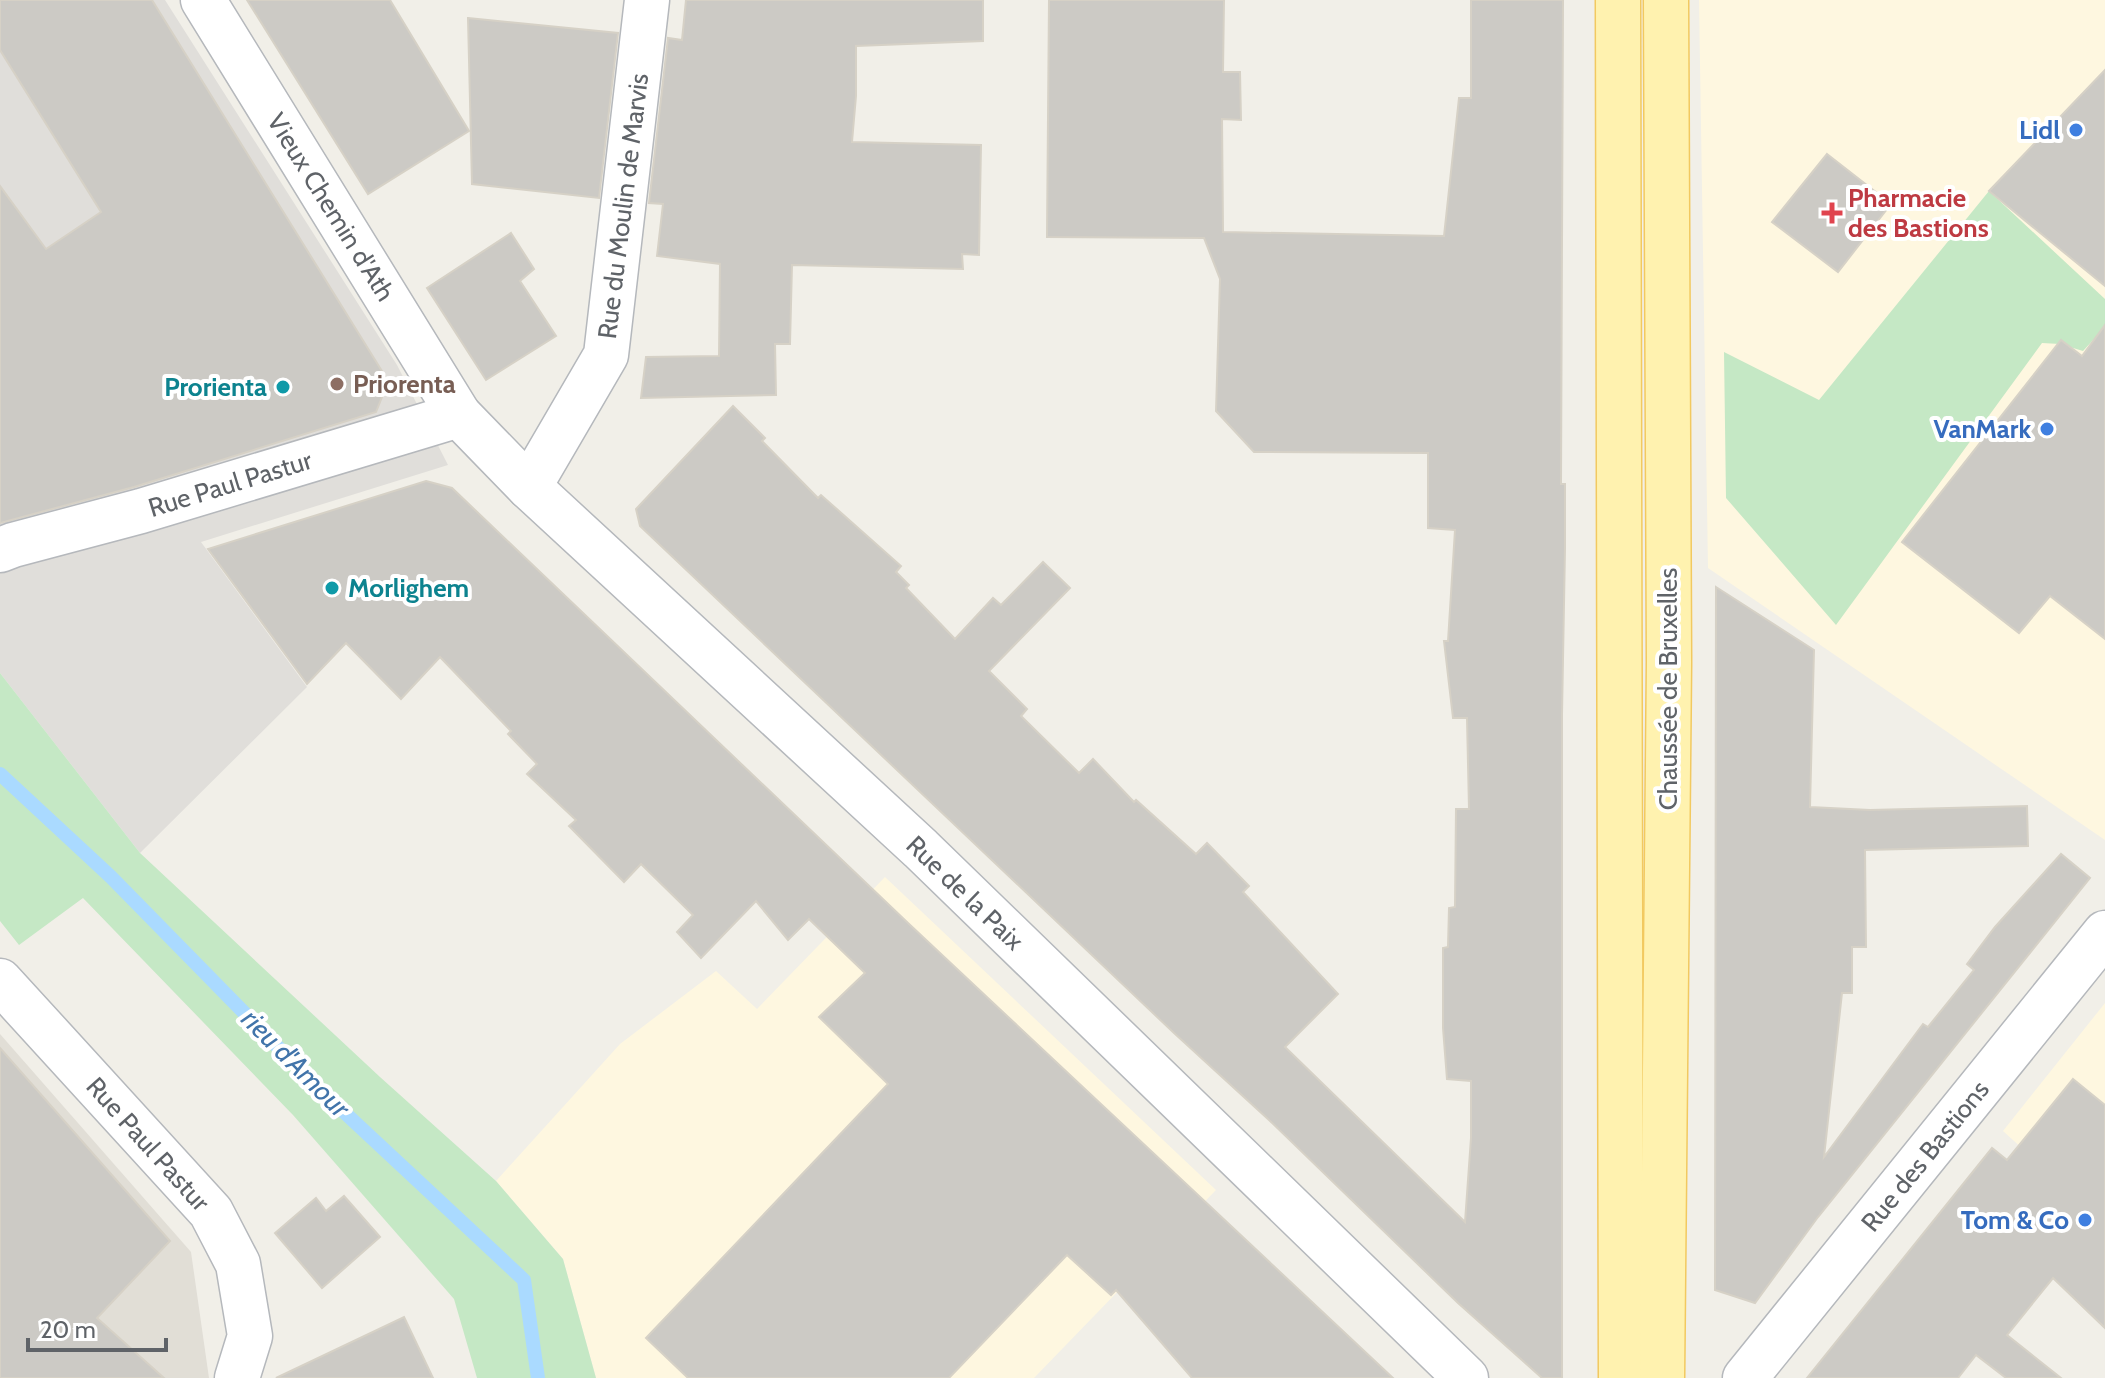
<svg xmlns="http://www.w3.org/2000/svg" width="2105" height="1378" font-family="Cabin,sans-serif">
<rect width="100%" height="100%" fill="#f1efe8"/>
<!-- commercial -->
<g fill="#fef7e0">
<path d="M1699,0H2105V840L1708,568Z"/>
<path d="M885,877L1216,1190L1034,1378H596L563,1259L496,1181L620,1044L716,971L757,1009Z"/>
<path d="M2105,1003V1282L2078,1199L2003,1131Z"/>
</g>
<!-- industrial -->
<path fill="#e0deda" d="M0,0H165L397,365L448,465L201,542L307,687L140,853L0,673Z"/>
<!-- education -->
<path fill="#e1ded6" d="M0,1034L191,1252L209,1378H0Z"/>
<!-- green -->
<g fill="#c5e8c5">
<path d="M1989,191L2105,299V327L2083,351L2060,344L2042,343L1836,625L1726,498L1724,352L1819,400Z"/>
<path d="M0,673L140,853L380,1077L496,1181L563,1259L596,1378H477L454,1299L293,1115L83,898L19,945L0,921Z"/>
</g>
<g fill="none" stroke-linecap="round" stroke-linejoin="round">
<!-- stream -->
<path stroke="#aadaff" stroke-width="14" d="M0,774L111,877L315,1085L524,1280L538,1378"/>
</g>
<!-- building -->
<g fill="#cccac5" stroke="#d6d1c6" stroke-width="2">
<path d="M0,0H152L385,376L384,392L376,412L134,487L0,523V186L46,249L101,212L0,50Z"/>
<path d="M247,0H390L469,131L368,194Z"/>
<path d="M686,0H983V41L856,46V96L852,142L981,145L979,255L962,254L963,269L792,265L790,344H775L776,395L641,398L646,357L719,356L720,264L657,256L663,204L649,203L668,38L682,40Z"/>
<path d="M1049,0H1224L1223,72H1240L1241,120L1222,119L1223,232L1444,236L1459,98H1471V0H1563L1561,484H1565V548L1562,715V1378H1542L1458,1303L1269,1120L1174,1033L640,526L636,509L733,406L765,438L762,441L818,498L821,495L901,566L896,572L909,585L906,588L955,639L993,598L1001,605L1043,562L1070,588L989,671L1027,709L1021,716L1079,773L1093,759L1134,802L1136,800L1196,854L1207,843L1249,886L1243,892L1338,994L1285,1047L1465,1222L1471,1138V1081L1447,1079L1443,1028V948L1448,947L1449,908L1455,907L1456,809H1469L1467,718H1453L1444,641H1448L1455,530L1428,528V453L1254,452L1216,411L1220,279L1204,238L1047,237Z"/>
<path d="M468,18L618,33L599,198L472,184Z"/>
<path d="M2105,70V286L1989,191Z"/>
<path d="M1827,154L1891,204L1838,272L1772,222Z"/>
<path d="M511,233L534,269L520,281L556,336L486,380L427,288Z"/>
<path d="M2105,325V639L2050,596L2019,633L1902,542L2061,340L2082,356Z"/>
<path d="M426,481L452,488L908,923L1393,1378H1192L1116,1290L1111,1295L1067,1255L949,1378H688L646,1338L888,1084L819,1017L865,973L809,919L788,940L756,901L701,958L677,932L693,915L641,864L624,882L569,826L576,820L527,774L537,764L508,734L511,731L440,657L401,699L346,643L307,684L208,549Z"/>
<path d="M1716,587L1814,650L1810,807L1870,810L2027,806L2028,846L1865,850L1866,947H1852V993H1842L1824,1157L1923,1024L1928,1027L1974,970L1967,964L1995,927L2061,854L2090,878L1818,1217L1755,1303L1715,1290Z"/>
<path d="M0,1048L170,1241L97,1318L164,1378H0Z"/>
<path d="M2073,1079L2105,1105V1328L2053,1278L2007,1335L2061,1378H2006L1976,1355L1958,1378H1807L1992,1148L2007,1160Z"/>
<path d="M344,1196L380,1237L322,1288L275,1233L316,1198L326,1211Z"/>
<path d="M404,1317L433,1378H276L377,1330Z"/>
</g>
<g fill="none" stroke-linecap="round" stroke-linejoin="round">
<defs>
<g id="minor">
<path d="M203,0L459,415L529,487L921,849L1466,1378"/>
<path d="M529,487L606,355L647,0"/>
<path d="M0,550L13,545L141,511L459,415"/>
<path d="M0,981L211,1212L238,1264L250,1336L237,1378"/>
<path d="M1745,1378L2105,933"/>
</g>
<g id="primary">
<path d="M1618,0L1621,1378"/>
<path d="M1662,1378L1669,662L1666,0"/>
</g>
</defs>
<!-- minor casing -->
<use href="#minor" stroke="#b5b8bc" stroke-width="47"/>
<!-- primary casing -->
<use href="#primary" stroke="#f2c960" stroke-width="47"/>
<!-- minor -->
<use href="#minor" stroke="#fff" stroke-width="44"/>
<!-- primary -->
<use href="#primary" stroke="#fff2af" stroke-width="44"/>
</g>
<!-- markers -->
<g fill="#3f7fe0" stroke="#fff" stroke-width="3">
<circle cx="2076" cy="130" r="8"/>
<circle cx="2047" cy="429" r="8"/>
<circle cx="2085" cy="1220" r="8"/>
</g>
<path fill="#e0444e" stroke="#fff" stroke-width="3" d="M1828 201h8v8h8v8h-8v8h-8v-8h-8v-8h8z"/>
<circle fill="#8d6e63" stroke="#fff" stroke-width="3" cx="337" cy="384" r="8"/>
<g fill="#0f9aa8" stroke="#fff" stroke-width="3">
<circle cx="283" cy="387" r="8"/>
<circle cx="332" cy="588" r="8"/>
</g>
<g text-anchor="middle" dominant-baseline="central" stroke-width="8" stroke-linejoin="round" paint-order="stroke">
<!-- shop labels -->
<g font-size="26" font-weight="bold" fill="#366cbe" stroke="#fff" text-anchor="end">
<text x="2060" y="130">Lidl</text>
<text x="2031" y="429">VanMark</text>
<text x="2069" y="1220">Tom &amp; Co</text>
</g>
<!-- health labels -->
<g font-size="26" font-weight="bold" fill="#be3a42" stroke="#fff" text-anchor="start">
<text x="1848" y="198">Pharmacie<tspan x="1848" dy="30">des Bastions</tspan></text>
</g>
<!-- street labels -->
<g font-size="26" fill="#5f6368" stroke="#fff">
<text transform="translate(623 206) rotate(-83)">Rue du Moulin de Marvis</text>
<text transform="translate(331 207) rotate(58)">Vieux Chemin d'Ath</text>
<text transform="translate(230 484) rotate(-17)">Rue Paul Pastur</text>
<text transform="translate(1668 689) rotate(-90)">Chaussée de Bruxelles</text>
<text transform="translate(965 893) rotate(44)">Rue de la Paix</text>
<text transform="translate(148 1144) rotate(48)">Rue Paul Pastur</text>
<text transform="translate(1925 1156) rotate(-51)">Rue des Bastions</text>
</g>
<!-- education labels -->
<g font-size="26" font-weight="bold" fill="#785e54" stroke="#fff" text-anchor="start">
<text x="353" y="384">Priorenta</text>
</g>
<!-- culture labels -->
<g font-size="26" font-weight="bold" fill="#0d838f" stroke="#fff" text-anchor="end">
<text x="267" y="387">Prorienta</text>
<text x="348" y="588" text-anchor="start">Morlighem</text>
</g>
<!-- water labels -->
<g font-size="28" font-style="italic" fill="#4174aa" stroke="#fff">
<text transform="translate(296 1063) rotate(45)">rieu d'Amour</text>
</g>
</g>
<!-- scale -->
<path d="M28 1338v12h138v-12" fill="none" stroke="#5f6368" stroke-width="4"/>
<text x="40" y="1338" font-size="24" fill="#5f6368" stroke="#ffffff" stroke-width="6" paint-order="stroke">20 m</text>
</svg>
